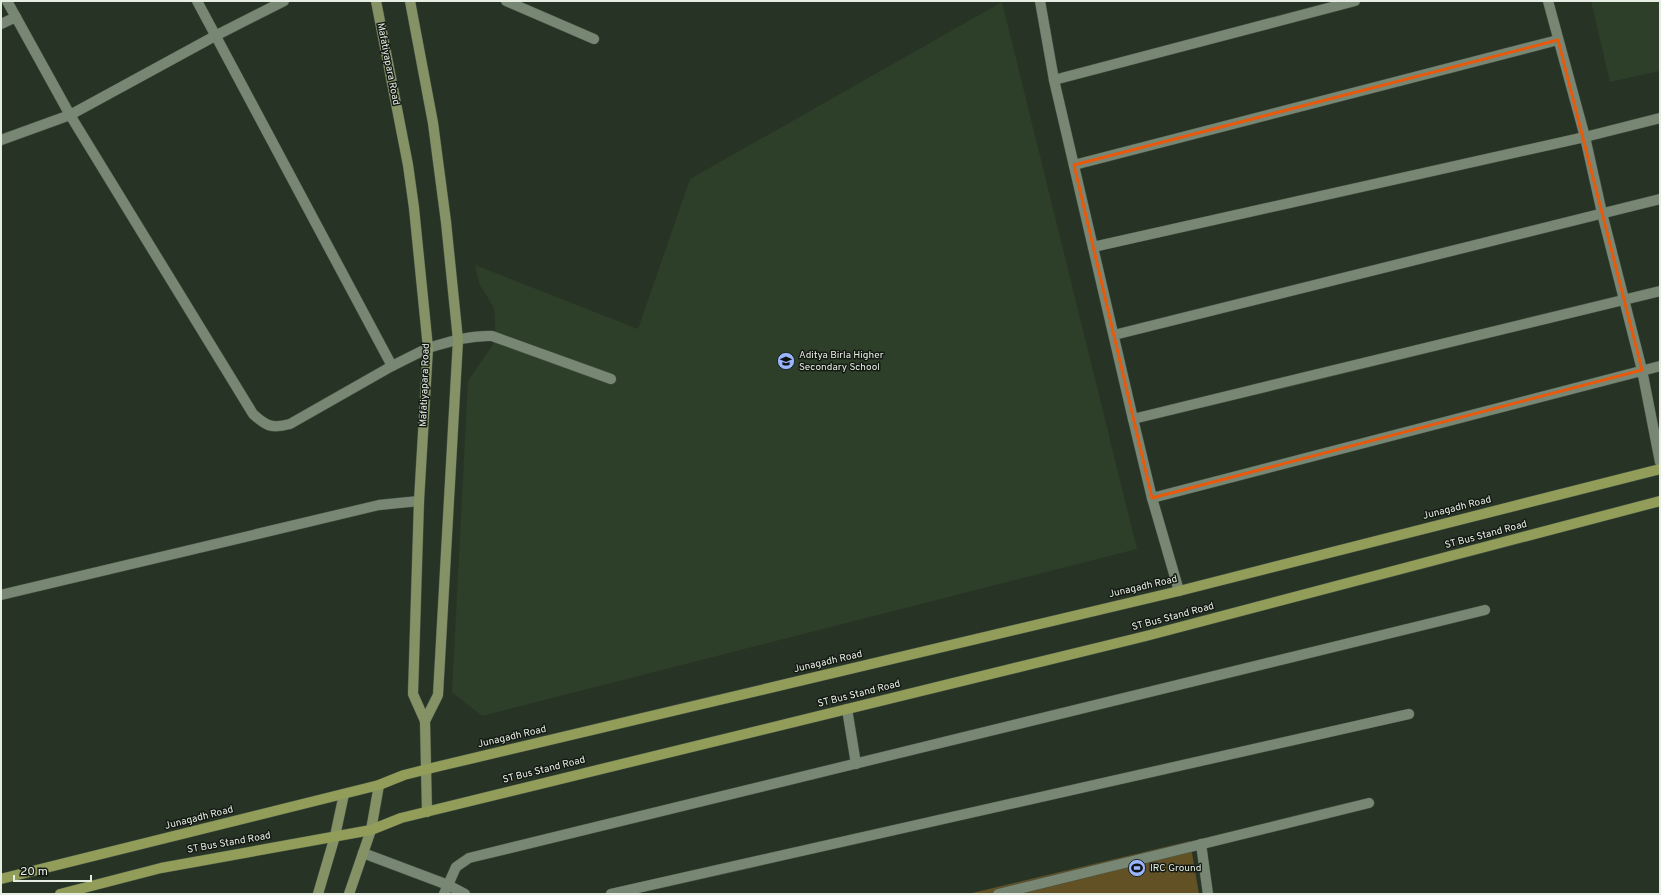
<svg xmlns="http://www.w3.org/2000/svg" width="1661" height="895" font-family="Overpass,sans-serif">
<rect width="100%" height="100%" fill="#273425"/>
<!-- built -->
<g fill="#2d3e29">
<path d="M1591,1H1660V71L1610,82Z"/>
<path d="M1002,2L1137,549L482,716L452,692L468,381L496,340L494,308L479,283L475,265L638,329L690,179Z"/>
</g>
<!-- green -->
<path fill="#625124" d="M1190,841L1199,894H968Z"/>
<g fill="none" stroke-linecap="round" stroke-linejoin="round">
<defs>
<g id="lane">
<path d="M506,1L594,39"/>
<path d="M428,348C449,342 470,335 492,336L611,379"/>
</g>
<g id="street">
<path d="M197,1L392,366"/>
<path d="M284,1L215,36L70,115L253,414C266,426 272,429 290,424L392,366L428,348"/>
<path d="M1040,1L1054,80L1133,419L1152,498L1179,591"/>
<path d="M1548,1L1585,137L1602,213L1642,370L1660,462"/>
<path d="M1,24L16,17"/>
<path d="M1054,80L1355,1"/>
<path d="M1,140L70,115L7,1"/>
<path d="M1074,165L1558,40"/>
<path d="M1093,247L1585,137L1660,118"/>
<path d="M1114,335L1660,199"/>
<path d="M1133,419L1660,291"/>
<path d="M1152,498L1660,366"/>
<path d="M1,595L379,505L419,501"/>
<path d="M847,709L856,764"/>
<path d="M1201,844L1208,894"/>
<path d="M363,853L448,885L465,894"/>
<path d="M444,894L456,867L469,858L1485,610"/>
<path d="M611,894L1409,714"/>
<path d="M998,894L1369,803"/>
</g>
<g id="secondary">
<path d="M376,1L408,165L414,208L428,348L419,501L413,694L425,721"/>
<path d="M410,1L433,123L446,222L458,340L438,695L425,721L427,812"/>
<path d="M318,894L335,836L344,794"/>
<path d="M349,894L371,830L379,785"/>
</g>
<g id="primary">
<path d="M1,879L379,785L404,775L440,766L1179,591L1660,469"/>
<path d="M60,894L161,868L371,830L401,818L1146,636L1660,501"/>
</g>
</defs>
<!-- lane casing -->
<use href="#lane" stroke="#485345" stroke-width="11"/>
<!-- street casing -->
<use href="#street" stroke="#485345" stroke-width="11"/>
<!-- secondary casing -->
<use href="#secondary" stroke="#485345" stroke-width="11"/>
<!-- primary casing -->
<use href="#primary" stroke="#485345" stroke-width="11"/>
<!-- lane -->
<use href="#lane" stroke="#788774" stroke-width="10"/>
<!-- street -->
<use href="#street" stroke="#788774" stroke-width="10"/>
<!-- secondary -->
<use href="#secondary" stroke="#849266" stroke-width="10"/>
<!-- primary -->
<use href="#primary" stroke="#919d59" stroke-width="10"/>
</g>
<!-- marked area -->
<path fill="none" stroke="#e8590c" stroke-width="3" stroke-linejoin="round" d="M1558,40L1642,370L1152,498L1074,165Z"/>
<!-- icons -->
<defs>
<symbol id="school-disc" viewBox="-11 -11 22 22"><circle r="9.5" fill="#98b5fd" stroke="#141a13"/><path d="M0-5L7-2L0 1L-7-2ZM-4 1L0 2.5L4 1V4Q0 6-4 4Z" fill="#111"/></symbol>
<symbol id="stadium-disc" viewBox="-11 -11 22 22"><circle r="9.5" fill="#98b5fd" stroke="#141a13"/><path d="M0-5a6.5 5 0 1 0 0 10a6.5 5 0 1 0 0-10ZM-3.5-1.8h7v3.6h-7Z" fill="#111"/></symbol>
</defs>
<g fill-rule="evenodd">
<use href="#school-disc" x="776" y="351" width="20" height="20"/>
<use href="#stadium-disc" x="1127" y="858" width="20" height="20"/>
</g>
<g text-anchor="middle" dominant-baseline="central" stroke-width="3" stroke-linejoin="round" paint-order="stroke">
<!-- street labels -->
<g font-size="10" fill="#e6eee4" stroke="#141a13">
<text transform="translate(388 64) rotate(79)">Mafatiyapara Road</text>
<text transform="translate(425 385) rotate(-88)">Mafatiyapara Road</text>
<text transform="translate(1457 508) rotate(-14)">Junagadh Road</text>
<text transform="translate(1486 535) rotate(-15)">ST Bus Stand Road</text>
<text transform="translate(1143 587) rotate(-13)">Junagadh Road</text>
<text transform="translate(1173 617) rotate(-15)">ST Bus Stand Road</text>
<text transform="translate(828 662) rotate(-13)">Junagadh Road</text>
<text transform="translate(859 694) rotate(-14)">ST Bus Stand Road</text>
<text transform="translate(512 737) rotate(-13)">Junagadh Road</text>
<text transform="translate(544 770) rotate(-14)">ST Bus Stand Road</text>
<text transform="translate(199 818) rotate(-14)">Junagadh Road</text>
<text transform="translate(229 843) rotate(-10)">ST Bus Stand Road</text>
</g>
<!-- poi labels -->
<g font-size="10" fill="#e6eee4" stroke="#141a13" text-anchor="start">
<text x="799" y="355">Aditya Birla Higher<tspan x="799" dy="12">Secondary School</tspan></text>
<text x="1150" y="868">IRC Ground</text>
</g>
</g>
<!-- border -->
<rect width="1661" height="895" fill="none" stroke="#e6eee4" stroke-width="4"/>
<!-- scale -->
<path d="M14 875v6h77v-6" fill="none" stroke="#e6eee4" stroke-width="2"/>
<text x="20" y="875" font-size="12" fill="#e6eee4" stroke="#141a13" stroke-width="3" paint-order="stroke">20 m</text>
</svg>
